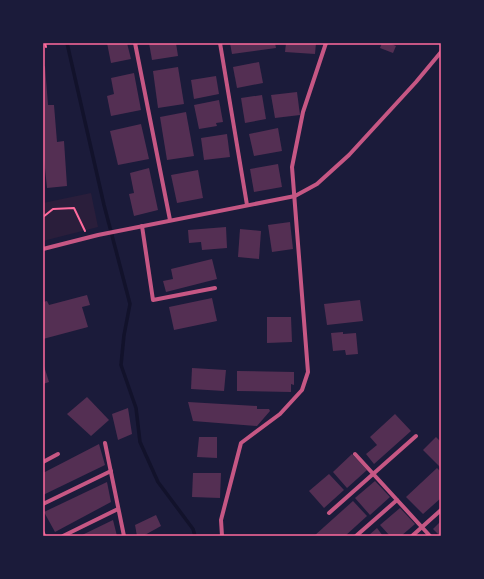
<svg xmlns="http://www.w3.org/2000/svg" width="484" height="579" font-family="Mulish,sans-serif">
<rect width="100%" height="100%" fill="#1b1b3a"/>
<!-- green -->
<path fill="#2a1e3b" d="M91,193L98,227L43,241V203Z"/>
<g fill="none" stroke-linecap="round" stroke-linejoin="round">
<!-- stream -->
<path stroke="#12122b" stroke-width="3.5" d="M67,43L104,205L130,304L124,335L121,365L136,408L140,442L158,482L193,529L195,536"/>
</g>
<!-- building -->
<g fill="#542f53">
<path d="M107,43H127L131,59L111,63Z"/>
<path d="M149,43H176L178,56L152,60Z"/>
<path d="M230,43H275L276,48L232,54Z"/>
<path d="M286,43H316L315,54L285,52Z"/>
<path d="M382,43H389L396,46L393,53L380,48Z"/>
<path d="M259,62L263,83L237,88L233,67Z"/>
<path d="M45,66L48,105H54L57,142L64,141L67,186L47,188L43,149V67Z"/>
<path d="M178,67L184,104L158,108L153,71Z"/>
<path d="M134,73L141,110L111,116L107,96L114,94L111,78Z"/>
<path d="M216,76L219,94L194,99L191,80Z"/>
<path d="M297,92L300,115L275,118L271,95Z"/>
<path d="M262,95L266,119L245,123L241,98Z"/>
<path d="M219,100L223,122L216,123L217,126L199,129L194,105Z"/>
<path d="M186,112L194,156L167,160L160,117Z"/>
<path d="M141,124L149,159L118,165L110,131Z"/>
<path d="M278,128L282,151L254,156L249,134Z"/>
<path d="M227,134L230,157L204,160L201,138Z"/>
<path d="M278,164L282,187L254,192L250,169Z"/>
<path d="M149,168L158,210L134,216L129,194L134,193L130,173Z"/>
<path d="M198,170L203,198L177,203L171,175Z"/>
<path d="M290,222L293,249L272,252L268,225Z"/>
<path d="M226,227L227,248L202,250L201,242L189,243L188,230Z"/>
<path d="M240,229L261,231L259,259L238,257Z"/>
<path d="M212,259L217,279L166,292L163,281L173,279L171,269Z"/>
<path d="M87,295L90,305L82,307L88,327L43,339V302L47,301L49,305Z"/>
<path d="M212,298L217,321L174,330L169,307Z"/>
<path d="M360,300L363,321L327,325L324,304Z"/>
<path d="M267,317H291L292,342L267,343Z"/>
<path d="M343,332V334L356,333L358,354L346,355L345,350L333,351L331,333Z"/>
<path d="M43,363L49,382L43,384Z"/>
<path d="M192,368L226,370L224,391L191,389Z"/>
<path d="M237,371L294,372V385L291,384V392L237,391Z"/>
<path d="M87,397L109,420L91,436L67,414Z"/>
<path d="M188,402L257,406V409H269L270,411L257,426L193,421Z"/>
<path d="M128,408L132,434L118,440L112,414Z"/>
<path d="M395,414L411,431L374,464L366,454L377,445L370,437Z"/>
<path d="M199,437H217V458L197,457Z"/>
<path d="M436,437L441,442V468L423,450Z"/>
<path d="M99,444L105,465L43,495V473Z"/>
<path d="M352,454L367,470L347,488L333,472Z"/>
<path d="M437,468L441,472V498L423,514L406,497Z"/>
<path d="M193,473H221L220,498L192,497Z"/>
<path d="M329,474L344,490L324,508L309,491Z"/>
<path d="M375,481L390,497L370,515L355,498Z"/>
<path d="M107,482L111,502L55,532L44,512Z"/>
<path d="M353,501L367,516L345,536H314Z"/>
<path d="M400,508L415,524L401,536H390L380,525Z"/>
<path d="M156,515L161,526L143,536H137L135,525Z"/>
<path d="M113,520L117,536H80Z"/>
<path d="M441,521V536H440L433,529Z"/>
<path d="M377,528L383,536H368Z"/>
</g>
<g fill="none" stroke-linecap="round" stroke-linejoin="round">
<!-- path -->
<g stroke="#ff6b9d" stroke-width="2">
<path d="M45,43L46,47"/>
<path d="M43,217L53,209L74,208L85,231"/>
</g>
<!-- minor -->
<g stroke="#c65784" stroke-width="4">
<path d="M135,43L170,220"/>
<path d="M220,43L247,205"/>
<path d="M142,226L153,300L215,288"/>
<path d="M43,249L98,235L295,196L317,184L349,155L416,82L441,52"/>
<path d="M105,443L124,536"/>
<path d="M355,454L430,536"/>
<path d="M43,462L58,454"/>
<path d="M43,504L111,471"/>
<path d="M329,513L416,436"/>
<path d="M43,533L44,536"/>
<path d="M63,536L118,509"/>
<path d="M222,536L221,520L241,443L280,414L302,390L308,372L292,167L303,112L326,43"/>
<path d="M356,536L397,500"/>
<path d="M412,536L441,510"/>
</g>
</g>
<!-- border -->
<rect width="484" height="579" fill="none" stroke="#1b1b3a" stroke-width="88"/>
<rect x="44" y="44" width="396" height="491" fill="none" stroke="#ff6b9d" stroke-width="1.5"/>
</svg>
